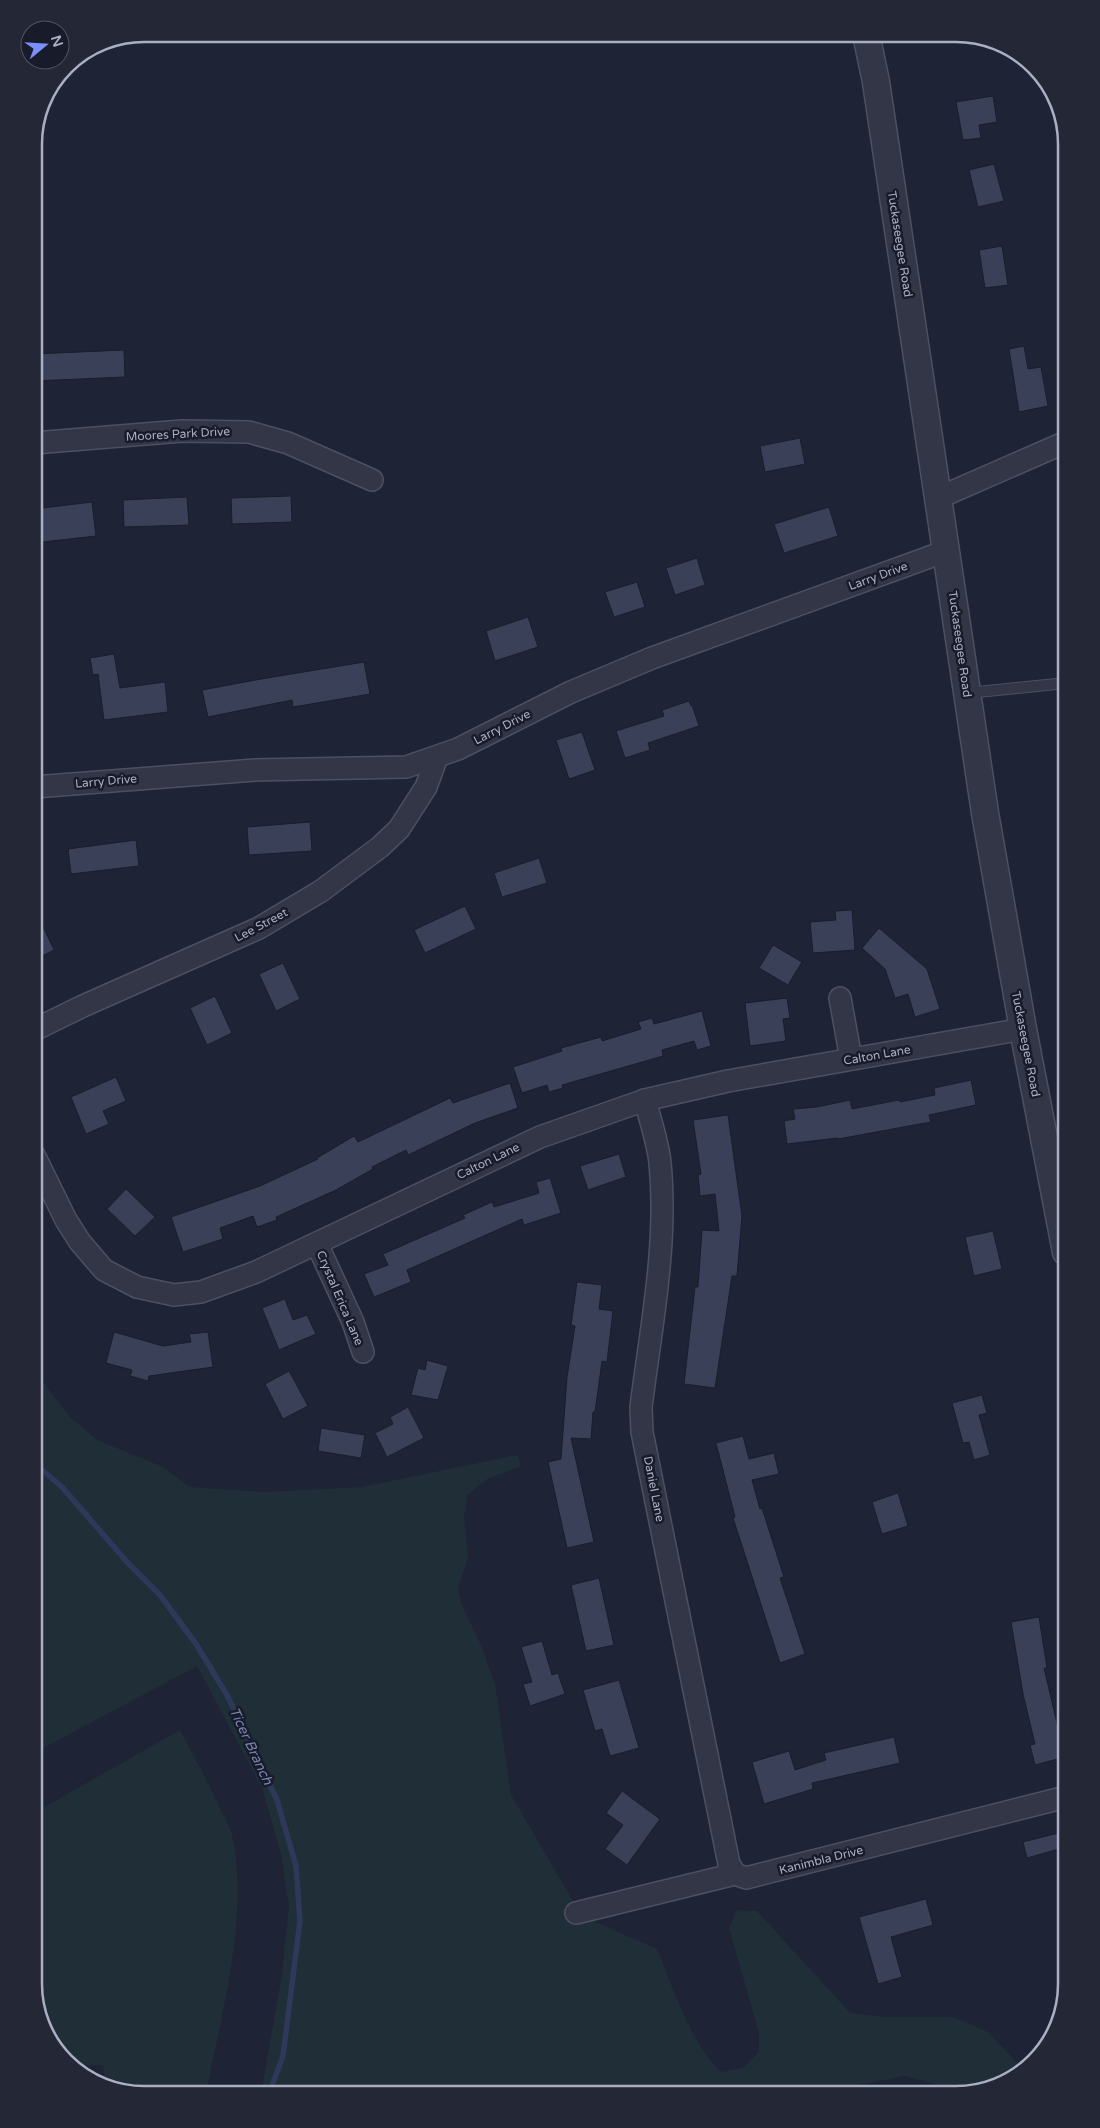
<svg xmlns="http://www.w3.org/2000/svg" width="1100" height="2128" font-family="'Varela Round',sans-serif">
<rect width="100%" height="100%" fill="#1e2336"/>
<!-- green -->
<g fill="#202f37">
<path d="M34,1370L69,1416L97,1440L163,1467L189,1487L265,1492L362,1487L517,1455L521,1466L487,1479L467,1495L464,1517L468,1558L458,1588L462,1606L481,1645L495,1684L511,1795L573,1901L595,1922L657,1949C673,1988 691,2044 721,2072L743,2068L759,2052V2033L729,1928L737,1910L757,1911L850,2013L883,2017H952L988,2032L1021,2067L998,2086L956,2094H948L932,2083L905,2076L833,2090L821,2094H261L282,1974L289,1906L281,1854L262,1788L197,1666L34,1753Z"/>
<path d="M180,1730C194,1757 209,1783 221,1811C225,1819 230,1827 232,1835C250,1915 221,2015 206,2094H137L105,2083L103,2065L75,2066L42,2026L34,1984V1813Z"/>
</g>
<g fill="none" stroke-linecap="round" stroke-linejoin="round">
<!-- stream -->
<path stroke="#2f385b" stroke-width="5.5" d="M34,1463L62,1487L127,1562L160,1595L196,1644L227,1695L277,1800L296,1866L300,1921L283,2056L269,2094"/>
</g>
<!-- building -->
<g fill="#3a4057" stroke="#191d2c">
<path d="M993,96L997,122L979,125L981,138L963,140L956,102Z"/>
<path d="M994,164L1004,201L978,207L969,170Z"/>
<path d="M1002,246L1008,285L985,288L979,250Z"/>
<path d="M1024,346L1028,369L1041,367L1048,406L1019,412L1009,349Z"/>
<path d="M124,350L125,377L34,381V354Z"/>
<path d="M800,438L805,464L765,472L760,446Z"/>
<path d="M291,496L292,522L232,524L231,498Z"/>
<path d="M187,497L189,525L124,527L123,500Z"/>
<path d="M92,502L96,536L34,543V509Z"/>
<path d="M829,507L838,536L784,553L774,524Z"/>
<path d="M697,558L705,585L675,595L666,568Z"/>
<path d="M637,582L645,607L614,617L605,592Z"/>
<path d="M528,617L538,647L495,661L486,631Z"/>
<path d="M114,654L120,688L165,682L168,712L104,720L98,674L93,675L90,658Z"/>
<path d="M364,662L370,694L293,707L292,700L208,717L202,690L261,679Z"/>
<path d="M689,701L691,706L692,705L699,726L648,743L650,750L625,758L616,731L664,716L662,710Z"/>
<path d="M582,732L595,770L569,779L556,740Z"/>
<path d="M310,822L312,851L249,855L247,827Z"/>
<path d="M136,840L139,866L71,874L68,849Z"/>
<path d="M539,858L547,883L502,897L494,873Z"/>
<path d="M465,906L476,929L425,953L414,930Z"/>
<path d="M34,907L54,950L34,960Z"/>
<path d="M852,910L855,950L813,953L810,922L836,920L835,911Z"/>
<path d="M879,928L927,969L940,1009L915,1017L908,994L895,998L885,969L862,948Z"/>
<path d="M773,945L802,962L788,985L759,968Z"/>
<path d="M283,963L300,999L276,1011L259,974Z"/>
<path d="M215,996L232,1033L207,1045L190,1008Z"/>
<path d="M787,998L790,1018L783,1019L786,1041L750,1046L745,1003Z"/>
<path d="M702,1011L711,1046L697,1050L694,1041L662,1050L663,1056L562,1085L563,1088L549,1092L547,1085L522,1093L513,1067L562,1051L561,1048L601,1037L602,1041L641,1029L638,1022L652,1018L654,1024Z"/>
<path d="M116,1077L126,1101L103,1111L109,1124L86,1134L71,1097Z"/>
<path d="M971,1080L976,1105L929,1115L931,1122L838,1139L837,1138L787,1144L784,1121L795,1119L793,1109L817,1107L850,1100L852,1109L899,1100L900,1102L935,1095L934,1088Z"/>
<path d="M510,1083L518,1108L475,1123L408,1155L406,1150L372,1167L373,1169L336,1190L276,1217L277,1220L257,1227L253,1216L220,1228L223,1239L183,1252L171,1217L260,1186L318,1159L317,1158L354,1136L358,1142L450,1098L453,1103Z"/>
<path d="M728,1115L742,1216L737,1276H732L715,1388L684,1384L695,1287H698L702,1230L719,1231L715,1194L700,1196L698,1175L701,1174L693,1120Z"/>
<path d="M619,1154L626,1177L588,1190L580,1166Z"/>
<path d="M550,1178L561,1213L524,1225L522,1219L407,1270L411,1282L374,1297L364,1274L388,1265L383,1254L465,1218L463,1215L492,1202L494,1207L539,1193L536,1182Z"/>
<path d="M126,1189L155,1217L135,1236L107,1209Z"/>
<path d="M993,1231L1002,1269L974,1276L965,1237Z"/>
<path d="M577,1282L602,1285L599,1309L613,1311L607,1362L602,1361L595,1412H593L591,1439L571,1438L594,1542L567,1548L548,1462L561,1459L567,1377L575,1326L571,1325Z"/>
<path d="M285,1299L293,1320L307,1315L316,1334L279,1350L262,1308Z"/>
<path d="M114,1332L163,1346L191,1342L189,1334L208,1332L213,1367L149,1376L148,1381L130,1376L132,1370L106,1363Z"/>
<path d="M427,1360L448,1366L438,1400L411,1395L418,1368L425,1370Z"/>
<path d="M289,1371L308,1406L283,1419L265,1384Z"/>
<path d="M982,1395L987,1413L979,1415L990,1455L974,1460L969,1442L963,1443L952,1403Z"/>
<path d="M408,1407L424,1438L387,1457L375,1433L393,1424L390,1417Z"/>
<path d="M321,1428L365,1435L361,1458L318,1451Z"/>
<path d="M743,1436L749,1459L774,1453L779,1474L752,1480L760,1509L762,1508L784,1577L780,1578L805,1654L780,1663L733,1518L735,1517L716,1443Z"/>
<path d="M898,1493L908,1526L882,1534L872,1502Z"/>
<path d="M599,1578L614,1645L586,1651L571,1585Z"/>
<path d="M1039,1617L1047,1668H1044L1065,1757L1035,1765L1030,1745L1035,1744L1023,1694L1011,1622Z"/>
<path d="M542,1641L552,1675L558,1673L565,1694L530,1706L523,1684L532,1682L521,1647Z"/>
<path d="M619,1680L639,1748L610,1756L602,1729L595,1731L583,1690Z"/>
<path d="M894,1737L900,1763L812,1783L813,1789L764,1804L752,1762L789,1751L795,1770L826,1760L824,1753Z"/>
<path d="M622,1791L660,1819L627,1865L605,1849L623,1825L606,1813Z"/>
<path d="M1066,1831V1847L1027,1858L1023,1842Z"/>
<path d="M926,1899L933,1925L891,1937L902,1977L878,1984L859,1917Z"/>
</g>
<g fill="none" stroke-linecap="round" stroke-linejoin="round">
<defs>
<g id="service">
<path d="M968,693L1066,683"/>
<path d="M1066,765L1063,743H1066"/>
</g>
<g id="minor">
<path d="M34,443L182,431L249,432L288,443L372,480"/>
<path d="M938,498L1066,442"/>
<path d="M34,787L255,770L406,767L458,749L571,692L652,658L946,551"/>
<path d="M840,998L851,1059"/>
<path d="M34,1030L83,1006L259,928L321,891L380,847L399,829L426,787L437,757"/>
<path d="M645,1100C650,1120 658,1142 660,1163C668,1244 651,1327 641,1407L642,1432L729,1864L735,1874"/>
<path d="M34,1155L66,1220L80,1242L104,1270L137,1287L174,1295L201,1292L256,1272L540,1137L645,1100L728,1081L1023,1029"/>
<path d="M317,1244L353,1322L363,1352"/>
<path d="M576,1913L735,1874L746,1878L1066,1797"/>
</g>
<path id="tertiary" d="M866,34L876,82L985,813L1023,1029L1066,1252"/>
</defs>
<!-- service casing -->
<use href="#service" stroke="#4c5062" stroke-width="12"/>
<!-- minor casing -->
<use href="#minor" stroke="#4c5062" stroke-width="24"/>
<!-- tertiary casing -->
<use href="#tertiary" stroke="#4c5062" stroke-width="29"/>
<!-- service -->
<use href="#service" stroke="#323646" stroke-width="10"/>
<!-- minor -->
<use href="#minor" stroke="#323646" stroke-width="21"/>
<!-- tertiary -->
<use href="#tertiary" stroke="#323646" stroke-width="26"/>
</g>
<g text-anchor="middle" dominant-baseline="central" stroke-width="5" stroke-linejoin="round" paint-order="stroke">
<!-- street labels -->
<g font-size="12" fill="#abafc4" stroke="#171b2a">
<text transform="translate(900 244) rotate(81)">Tuckaseegee Road</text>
<text transform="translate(178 434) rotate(-3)">Moores Park Drive</text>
<text transform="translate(878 576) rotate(-20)">Larry Drive</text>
<text transform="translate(960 644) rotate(82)">Tuckaseegee Road</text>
<text transform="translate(502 727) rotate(-27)">Larry Drive</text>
<text transform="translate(106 781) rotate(-5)">Larry Drive</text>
<text transform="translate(261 925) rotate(-28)">Lee Street</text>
<text transform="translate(1026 1044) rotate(79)">Tuckaseegee Road</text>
<text transform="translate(877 1055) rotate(-10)">Calton Lane</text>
<text transform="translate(488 1161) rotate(-26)">Calton Lane</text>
<text transform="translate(340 1298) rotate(67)">Crystal Erica Lane</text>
<text transform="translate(654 1489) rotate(79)">Daniel Lane</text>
<text transform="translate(821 1860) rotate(-14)">Kanimbla Drive</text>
</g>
<!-- water labels -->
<g font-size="14" font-style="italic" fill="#7a85b2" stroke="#171b2a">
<text transform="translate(251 1746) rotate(65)">Ticer Branch</text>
</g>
</g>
<!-- crop -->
<path d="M0 0H1100V2128H0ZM144 42H956A102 102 0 0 1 1058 144V1984A102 102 0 0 1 956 2086H144A102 102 0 0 1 42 1984V144A102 102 0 0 1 144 42Z" fill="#232736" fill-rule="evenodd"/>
<path fill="none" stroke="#abafc4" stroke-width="2.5" d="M144 42H956A102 102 0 0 1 1058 144V1984A102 102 0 0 1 956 2086H144A102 102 0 0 1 42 1984V144A102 102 0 0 1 144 42Z"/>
<!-- north arrow -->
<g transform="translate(45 45) rotate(72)"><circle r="24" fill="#171b2a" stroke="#525668"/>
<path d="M0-4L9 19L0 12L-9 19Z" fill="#7a8ffa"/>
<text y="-8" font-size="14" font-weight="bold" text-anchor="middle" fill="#abafc4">N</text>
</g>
</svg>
